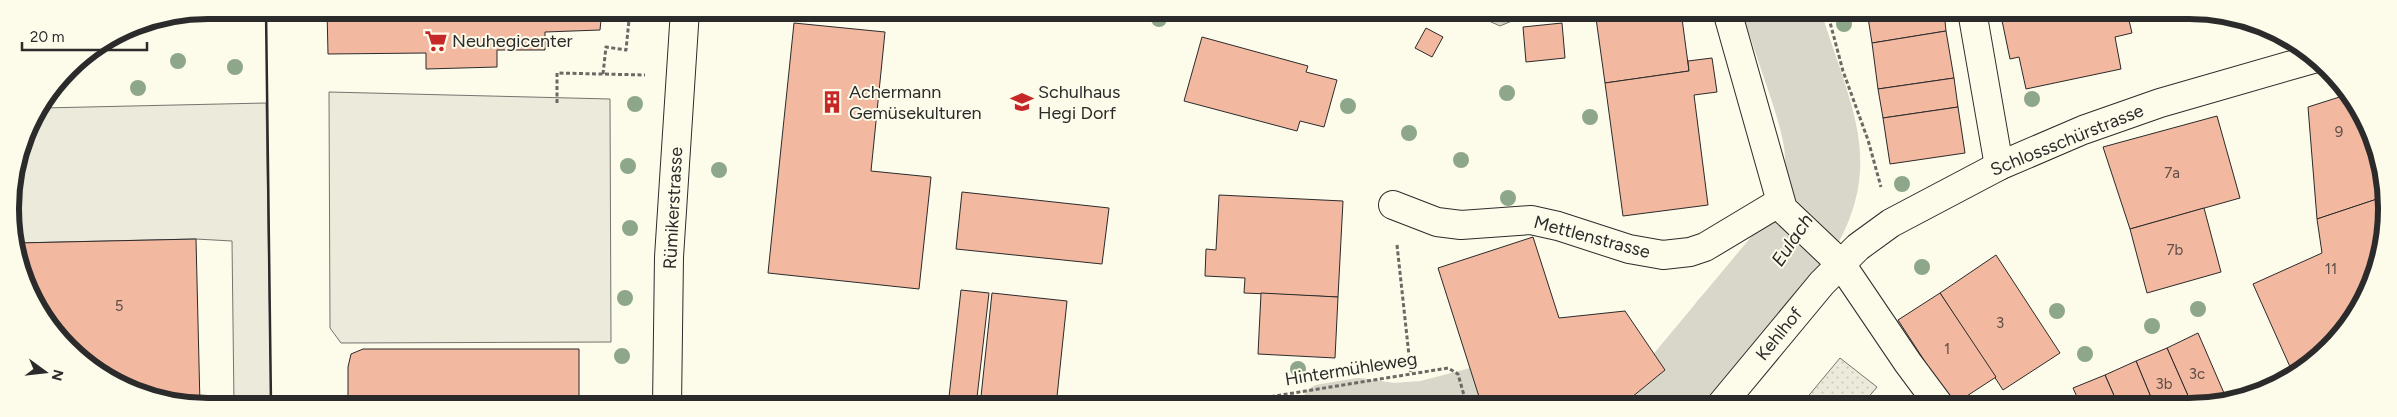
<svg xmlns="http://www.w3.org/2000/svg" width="2397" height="417" font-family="Figtree,sans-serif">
<defs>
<pattern id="park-dots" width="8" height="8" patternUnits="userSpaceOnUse" patternTransform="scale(1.25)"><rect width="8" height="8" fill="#ecebdb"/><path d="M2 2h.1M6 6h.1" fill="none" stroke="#cbcabc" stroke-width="1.8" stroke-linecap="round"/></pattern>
<pattern id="water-ripples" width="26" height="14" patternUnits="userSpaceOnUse" patternTransform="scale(1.25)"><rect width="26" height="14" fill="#d8d7c9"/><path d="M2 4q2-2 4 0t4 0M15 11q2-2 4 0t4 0" fill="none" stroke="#bab9ad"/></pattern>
</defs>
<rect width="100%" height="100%" fill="#fdfbea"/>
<!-- green -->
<path fill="#ecebdb" stroke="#74746e" d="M1759,11H1795L1837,153L1835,196L1821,246L1683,406H1628L1789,215L1802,157L1798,131Z"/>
<!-- park -->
<path fill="url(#park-dots)" stroke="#74746e" d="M1840,358L1877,387L1861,406H1800Z"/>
<!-- parking -->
<g fill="#eceadb" stroke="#74746e">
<path d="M329,92L610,99L611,342L341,343L330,328Z"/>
<path d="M266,103L271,405H234L232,241L196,239L17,243L10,196L25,132L42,108Z"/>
</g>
<!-- water -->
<path fill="url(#water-ripples)" stroke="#74746e" d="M1483,11H1516L1512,21L1500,26L1489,21Z"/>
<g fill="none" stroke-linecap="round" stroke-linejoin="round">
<!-- canal -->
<g stroke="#d8d7c9" stroke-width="44">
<path d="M1715,314L1740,309"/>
<path d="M1323,406L1359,400L1393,405L1423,403L1477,389"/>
</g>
<!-- river -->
<path stroke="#d8d7c9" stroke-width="75" d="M1659,406L1794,244C1832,185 1828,152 1807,88C1798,62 1790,37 1781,11"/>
</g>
<!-- building -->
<g fill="#f2b8a0" stroke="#2b2b2b">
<path d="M327,10H602L600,30L545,32V50H497V67L426,69V53L328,54Z"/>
<path d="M1595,11H1681L1689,71L1605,83Z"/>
<path d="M1867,11H1944L1946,31L1872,43Z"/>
<path d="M2000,11L2127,12L2132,33L2115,37L2121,69L2026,89L2019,57L2010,59Z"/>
<path d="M794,23L885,32L871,171L931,177L919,289L768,273Z"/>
<path d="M1562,23L1565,58L1526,62L1523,27Z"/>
<path d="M1426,28L1443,37L1432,57L1415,48Z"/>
<path d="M1946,31L1954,78L1878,89L1872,43Z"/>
<path d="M1202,37L1308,66L1306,72L1337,80L1324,127L1300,121L1297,131L1184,101Z"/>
<path d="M1712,58L1717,92L1694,95L1708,205L1623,216L1605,83L1689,71L1688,61Z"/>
<path d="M1954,78L1958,107L1883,118L1878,89Z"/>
<path d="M2349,94L2380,157L2383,197L2317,219L2308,107Z"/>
<path d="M1958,107L1965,153L1890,164L1883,118Z"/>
<path d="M2217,116L2240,198L2130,229L2103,147Z"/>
<path d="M962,192L1109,208L1102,264L956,249Z"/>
<path d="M1219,195L1343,201L1338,297L1244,293L1245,278L1205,276L1206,249L1216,250Z"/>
<path d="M2383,197L2385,234L2366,297L2329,349L2315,359L2291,369L2253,284L2322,253L2317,219Z"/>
<path d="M2204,208L2221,272L2147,293L2130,229Z"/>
<path d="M1533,237L1559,318L1625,311L1665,370L1621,406H1482L1438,268Z"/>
<path d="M196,239L200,405H183L120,386L59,339L21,273L17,243Z"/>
<path d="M1996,255L2060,353L2003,390L1940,293Z"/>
<path d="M961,290L989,293L976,406H948Z"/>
<path d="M992,293L1067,301L1056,406H980Z"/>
<path d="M1261,293L1338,297L1335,358L1258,354Z"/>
<path d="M1940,293L1996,377L1953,405L1898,320Z"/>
<path d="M2198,333L2227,400L2202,407H2193L2167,348Z"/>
<path d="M2167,348L2193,407H2155L2136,361Z"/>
<path d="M363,349H579V406L348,405V367L351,354Z"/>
<path d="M2136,361L2155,407H2119L2105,375Z"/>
<path d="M2105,375L2119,407L2081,406L2073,388Z"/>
</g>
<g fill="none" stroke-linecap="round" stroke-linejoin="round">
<defs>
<g id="minor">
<path d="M1727,11L1783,209L1841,264L1908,363L1940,406"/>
<path d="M1972,11L1999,166"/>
<path d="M1393,205L1437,222L1461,225L1531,220L1558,226L1629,249L1663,255L1690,252L1705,247L1780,202"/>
<path d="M1720,406L1822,283L1858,247L1891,223L1999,166L2083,130L2160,103L2313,59"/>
</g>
<path id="secondary" d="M667,406L669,257L685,10"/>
</defs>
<!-- minor casing -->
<use href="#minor" stroke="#2b2b2b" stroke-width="30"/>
<!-- secondary casing -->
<use href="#secondary" stroke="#2b2b2b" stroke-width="30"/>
<!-- path -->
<g stroke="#6a6964" stroke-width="3" stroke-dasharray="4 2.5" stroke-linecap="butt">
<path d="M1827,11L1843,71L1868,140L1881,187"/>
<path d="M603,74L606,47L626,50L630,10"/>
<path d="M557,103V73L645,75"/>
<path d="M1397,245L1411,374"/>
<path d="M1213,406L1448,368L1458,374L1467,406"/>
</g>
<!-- minor -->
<use href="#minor" stroke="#fdfbea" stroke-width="28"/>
<!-- secondary -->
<use href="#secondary" stroke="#fdfbea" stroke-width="28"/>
<!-- wall -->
<path stroke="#2b2b2b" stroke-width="2.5" d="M266,10L271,405"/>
</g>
<!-- trees -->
<g fill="#8ea78a">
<circle cx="1159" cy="19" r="8"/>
<circle cx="1844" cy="24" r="8"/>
<circle cx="178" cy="61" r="8"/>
<circle cx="235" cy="67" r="8"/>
<circle cx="138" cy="88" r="8"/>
<circle cx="1507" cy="93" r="8"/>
<circle cx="2032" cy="99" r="8"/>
<circle cx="635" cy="104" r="8"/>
<circle cx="1348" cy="106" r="8"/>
<circle cx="1590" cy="117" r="8"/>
<circle cx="1409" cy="133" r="8"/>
<circle cx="1461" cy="160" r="8"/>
<circle cx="628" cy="166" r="8"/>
<circle cx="719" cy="170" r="8"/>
<circle cx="1902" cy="184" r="8"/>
<circle cx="1508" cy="198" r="8"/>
<circle cx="630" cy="228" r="8"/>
<circle cx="1922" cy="267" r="8"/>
<circle cx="625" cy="298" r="8"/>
<circle cx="2198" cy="309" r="8"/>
<circle cx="2057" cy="311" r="8"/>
<circle cx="2152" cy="326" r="8"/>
<circle cx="2085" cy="354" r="8"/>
<circle cx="622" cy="356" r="8"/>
<circle cx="1298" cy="369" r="8"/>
</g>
<!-- icons -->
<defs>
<symbol id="supermarket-bare" viewBox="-9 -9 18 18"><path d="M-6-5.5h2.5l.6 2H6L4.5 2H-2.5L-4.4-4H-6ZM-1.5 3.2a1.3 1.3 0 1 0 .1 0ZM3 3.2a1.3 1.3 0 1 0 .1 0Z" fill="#c62828" stroke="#fdfbea" stroke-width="2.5" paint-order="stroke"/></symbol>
<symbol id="building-bare" viewBox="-9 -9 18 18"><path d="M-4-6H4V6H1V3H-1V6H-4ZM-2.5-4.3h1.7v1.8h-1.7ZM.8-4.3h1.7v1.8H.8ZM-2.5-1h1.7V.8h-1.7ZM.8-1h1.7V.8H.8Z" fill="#c62828" stroke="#fdfbea" stroke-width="2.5" paint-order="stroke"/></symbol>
<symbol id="school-bare" viewBox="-9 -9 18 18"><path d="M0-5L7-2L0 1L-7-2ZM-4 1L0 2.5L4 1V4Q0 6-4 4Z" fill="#c62828" stroke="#fdfbea" stroke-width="2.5" paint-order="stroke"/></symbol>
</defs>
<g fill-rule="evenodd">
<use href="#supermarket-bare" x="420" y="25" width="32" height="32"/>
<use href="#building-bare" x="816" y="86" width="32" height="32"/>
<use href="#school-bare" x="1006" y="86" width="32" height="32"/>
</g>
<g text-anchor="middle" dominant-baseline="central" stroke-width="4" stroke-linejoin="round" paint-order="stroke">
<!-- number labels -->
<g font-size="15" fill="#5d4e48">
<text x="2339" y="132">9</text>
<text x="2172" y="173">7a</text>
<text x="2175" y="250">7b</text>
<text x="2331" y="269">11</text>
<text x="119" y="306">5</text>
<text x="2000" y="323">3</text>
<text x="1947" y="349">1</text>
<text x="2197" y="374">3c</text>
<text x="2164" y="384">3b</text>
</g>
<!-- poi labels -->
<g font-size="18" fill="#2b2b2b" stroke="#fdfbea" text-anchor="start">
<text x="452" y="41">Neuhegicenter</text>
<text x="849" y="92">Achermann<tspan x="849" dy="21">Gemüsekulturen</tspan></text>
<text x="1038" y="92">Schulhaus<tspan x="1038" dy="21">Hegi Dorf</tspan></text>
</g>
<!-- street labels -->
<g font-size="18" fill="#2b2b2b" stroke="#fdfbea">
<text transform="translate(2067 140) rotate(-22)">Schlossschürstrasse</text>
<text transform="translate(673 208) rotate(-87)">Rümikerstrasse</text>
<text transform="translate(1592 237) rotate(15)">Mettlenstrasse</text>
<text transform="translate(1779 334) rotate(-51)">Kehlhof</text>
<text transform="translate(1351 369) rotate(-9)">Hintermühleweg</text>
</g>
<!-- water labels -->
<g font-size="19" font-style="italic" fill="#2b2b2b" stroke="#fdfbea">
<text transform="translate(1792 240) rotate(-56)">Eulach</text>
</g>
</g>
<!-- crop -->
<path d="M0 0H2397V417H0ZM208 19H2189A189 189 0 0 1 2378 208V209A189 189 0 0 1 2189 398H208A189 189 0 0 1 19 209V208A189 189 0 0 1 208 19Z" fill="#fdfbea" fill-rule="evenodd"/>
<path fill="none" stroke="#2b2b2b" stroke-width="6" d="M208 19H2189A189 189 0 0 1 2378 208V209A189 189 0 0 1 2189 398H208A189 189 0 0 1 19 209V208A189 189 0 0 1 208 19Z"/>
<!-- north arrow -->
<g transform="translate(45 372) rotate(105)" stroke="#fdfbea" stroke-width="4" paint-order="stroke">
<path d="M0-4L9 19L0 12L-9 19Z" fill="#2b2b2b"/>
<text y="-8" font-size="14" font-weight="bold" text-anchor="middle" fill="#2b2b2b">N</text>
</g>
<!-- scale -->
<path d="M22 42v8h125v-8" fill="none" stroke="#2b2b2b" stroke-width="2.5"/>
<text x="30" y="42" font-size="15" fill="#2b2b2b" stroke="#fdfbea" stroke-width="4" paint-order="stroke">20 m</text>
</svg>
